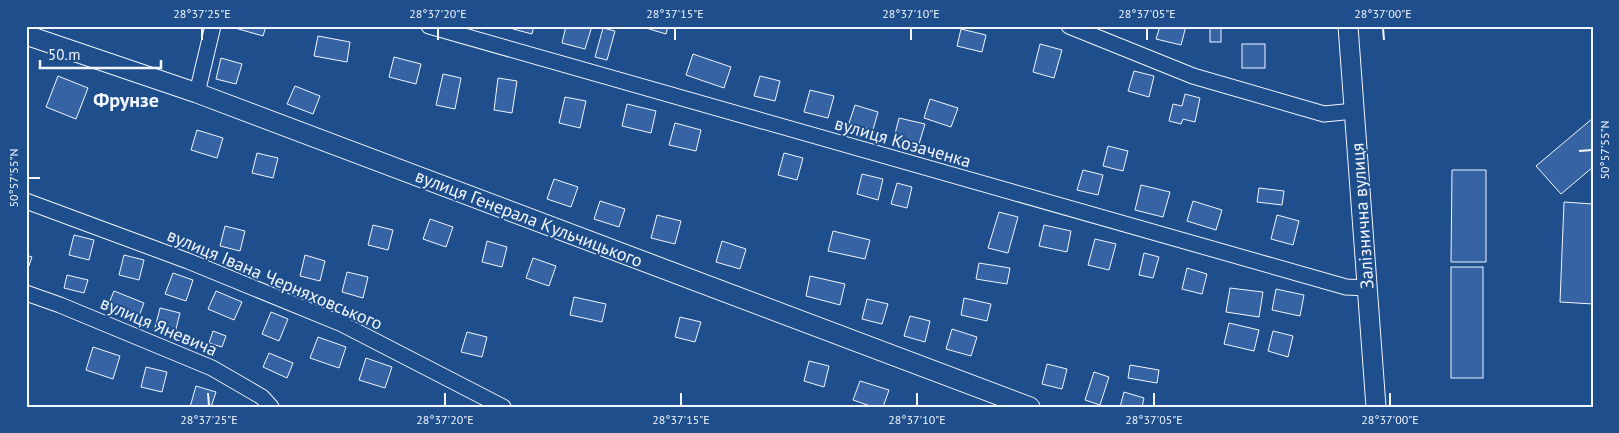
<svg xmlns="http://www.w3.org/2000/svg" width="1619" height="433" font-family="'PT Sans',sans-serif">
<rect width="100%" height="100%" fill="#1f4e8c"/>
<!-- building -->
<g fill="#3563a3" stroke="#f2f6ff">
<path d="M235,26H266L263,36L235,28Z"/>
<path d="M513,26H534L532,34L513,29Z"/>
<path d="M566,26H592L585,49L562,43Z"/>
<path d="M639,26H668L666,34Z"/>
<path d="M1160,26H1186L1181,45L1156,39Z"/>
<rect x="1210" y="26" width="11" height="16"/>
<path d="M603,28L615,31L607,60L595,57Z"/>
<path d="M961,29L986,35L982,52L957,46Z"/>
<path d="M318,36L350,42L347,62L314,56Z"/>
<path d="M1040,44L1062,50L1054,78L1033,72Z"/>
<rect x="1242" y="44" width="23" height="24"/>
<path d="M693,54L731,67L724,88L686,75Z"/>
<path d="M394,57L421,64L416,84L389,77Z"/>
<path d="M221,58L242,64L236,84L216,79Z"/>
<path d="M1134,71L1154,76L1149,97L1128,91Z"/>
<path d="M443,74L461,78L455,109L436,105Z"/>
<path d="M58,76L88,88L76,119L46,107Z"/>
<path d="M760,76L780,81L775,101L754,96Z"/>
<path d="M498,78L517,81L512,113L494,110Z"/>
<path d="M295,86L320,96L313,114L287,104Z"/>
<path d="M810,90L834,96L828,118L804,112Z"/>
<path d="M1185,94L1200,98L1195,122L1183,119L1181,124L1169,121L1173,104L1182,106Z"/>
<path d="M565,97L586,101L580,128L559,123Z"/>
<path d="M930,99L958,108L951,127L924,118Z"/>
<path d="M627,104L656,111L651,133L622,126Z"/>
<path d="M855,105L878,112L873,130L849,123Z"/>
<path d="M899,118L925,124L919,144L894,138Z"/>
<path d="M1593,118V167L1561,194L1536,166Z"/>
<path d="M675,123L701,130L696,151L669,145Z"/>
<path d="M197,130L223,138L217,158L191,150Z"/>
<path d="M1108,146L1128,151L1123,171L1103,166Z"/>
<path d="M257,153L278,158L273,178L252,173Z"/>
<path d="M784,153L803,158L797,180L778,175Z"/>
<path d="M1083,170L1103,175L1098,195L1077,190Z"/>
<path d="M1452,170H1486V262H1451Z"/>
<path d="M862,174L883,179L878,200L857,194Z"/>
<path d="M554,179L578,187L571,207L547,199Z"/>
<path d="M897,183L912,187L907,208L891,204Z"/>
<path d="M1141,185L1170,192L1163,217L1135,210Z"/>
<path d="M1259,188L1284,191L1282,205L1257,202Z"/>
<path d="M600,201L625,209L619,227L594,219Z"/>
<path d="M1193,201L1222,210L1216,230L1187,221Z"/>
<path d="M1564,202L1593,204V304L1560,302Z"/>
<path d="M999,212L1018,217L1008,253L988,248Z"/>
<path d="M657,215L681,221L675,244L651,238Z"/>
<path d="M1277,215L1299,221L1293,245L1271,239Z"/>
<path d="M430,219L453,227L446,247L423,239Z"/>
<path d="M373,225L393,230L388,250L368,245Z"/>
<path d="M1044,225L1071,231L1067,252L1039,246Z"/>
<path d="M225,226L245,231L240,251L220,246Z"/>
<path d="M833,231L870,240L865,259L828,251Z"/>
<path d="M74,235L94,240L89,260L69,255Z"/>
<path d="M1095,239L1116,244L1109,270L1088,265Z"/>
<path d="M487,241L507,247L502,267L482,262Z"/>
<path d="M722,241L746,249L740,269L716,262Z"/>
<path d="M1144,253L1159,257L1153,278L1139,275Z"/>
<path d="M26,255L32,257L26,274Z"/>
<path d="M124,255L144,260L139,280L119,275Z"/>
<path d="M305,255L325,261L320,281L300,276Z"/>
<path d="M533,258L556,266L549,286L526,278Z"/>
<path d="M979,263L1010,268L1007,284L976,279Z"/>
<rect x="1451" y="267" width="32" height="111"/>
<path d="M1187,268L1207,274L1202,294L1182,289Z"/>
<path d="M347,272L368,277L363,298L342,292Z"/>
<path d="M173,273L193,280L186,301L165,294Z"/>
<path d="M67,275L88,280L84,293L64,288Z"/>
<path d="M810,276L845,284L840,305L806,296Z"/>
<path d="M1230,288L1263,292L1259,317L1226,312Z"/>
<path d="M1276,289L1304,295L1300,316L1272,310Z"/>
<path d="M114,291L144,303L137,321L107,308Z"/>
<path d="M216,291L242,302L234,320L208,309Z"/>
<path d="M574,297L606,304L602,322L570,315Z"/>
<path d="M964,298L991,304L987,321L961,315Z"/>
<path d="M867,299L888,304L882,324L862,319Z"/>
<path d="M160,308L180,313L175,333L155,328Z"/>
<path d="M271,312L288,319L279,341L262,334Z"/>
<path d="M910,316L930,321L925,342L904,336Z"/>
<path d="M680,317L701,322L695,342L675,337Z"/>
<path d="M1229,323L1259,330L1254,351L1224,344Z"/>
<path d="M952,329L977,337L971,356L946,349Z"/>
<path d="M213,331L226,336L222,347L209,343Z"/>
<path d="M1273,331L1293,336L1288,357L1268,351Z"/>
<path d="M467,332L487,337L482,357L461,352Z"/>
<path d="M318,337L346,347L339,368L310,358Z"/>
<path d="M93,347L120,356L113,379L86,370Z"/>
<path d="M269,353L293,363L287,378L263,367Z"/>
<path d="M366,358L392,367L385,388L359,380Z"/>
<path d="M809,361L829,366L824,387L804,381Z"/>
<path d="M1047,364L1067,369L1062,389L1042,384Z"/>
<path d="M1130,365L1159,370L1157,383L1128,378Z"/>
<path d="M146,367L167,372L162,392L141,387Z"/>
<path d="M1094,372L1109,377L1100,405L1085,400Z"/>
<path d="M860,381L889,390L883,407H873L853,400Z"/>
<path d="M196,386L216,392L211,407H190Z"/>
<path d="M1124,392L1144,398L1142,407H1120Z"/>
</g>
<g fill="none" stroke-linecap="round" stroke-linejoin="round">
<defs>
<g id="minor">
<path d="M429,26L1346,287L1367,288"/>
<path d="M1069,26L1193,76L1324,114L1354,111"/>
<path d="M197,93L213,26"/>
<path d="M26,201L188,261L342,324L503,407"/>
<path d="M26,293L60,305L212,368L262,397L271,407"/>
</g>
<g id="tertiary">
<path d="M1348,26L1376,407"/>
<path d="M26,35L197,93L1030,407"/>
</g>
</defs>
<!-- minor casing -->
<use href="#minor" stroke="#f2f6ff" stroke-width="17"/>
<!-- tertiary casing -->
<use href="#tertiary" stroke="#f2f6ff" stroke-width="21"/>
<!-- minor -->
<use href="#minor" stroke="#1f4e8c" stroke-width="15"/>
<!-- tertiary -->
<use href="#tertiary" stroke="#1f4e8c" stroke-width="19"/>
</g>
<!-- ticks -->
<path fill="none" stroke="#f2f6ff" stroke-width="2" d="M202,28V40M438,28V40M675,28V40M911,28V40M1147,28V40M1383,28L1384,40M1579,151L1592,150M28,178H40M208,393L209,406M445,393V406M681,393V406M917,393V406M1154,393V406M1390,393V406"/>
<g text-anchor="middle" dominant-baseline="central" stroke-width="4" stroke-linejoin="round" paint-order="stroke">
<!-- street labels -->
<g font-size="18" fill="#f2f6ff" stroke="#1f4e8c">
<text transform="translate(903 142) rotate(16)">вулиця Козаченка</text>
<text transform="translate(1362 216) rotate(-94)">Залізнична вулиця</text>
<text transform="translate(529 218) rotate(21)">вулиця Генерала Кульчицького</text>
<text transform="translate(275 279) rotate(23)">вулиця Івана Черняховського</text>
<text transform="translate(159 326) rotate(23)">вулиця Яневича</text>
</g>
<!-- quarter labels -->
<g font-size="20" font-weight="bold" fill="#f2f6ff" stroke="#1f4e8c">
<text x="126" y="100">Фрунзе</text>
</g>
</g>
<!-- border -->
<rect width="1619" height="433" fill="none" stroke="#1f4e8c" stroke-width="55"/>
<!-- scale -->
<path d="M40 60v8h121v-8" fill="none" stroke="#f2f6ff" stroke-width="2.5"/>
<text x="48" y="60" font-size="15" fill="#f2f6ff" stroke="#1f4e8c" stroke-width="4" paint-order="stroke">50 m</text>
<rect x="28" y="28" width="1564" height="378" fill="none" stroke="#f2f6ff" stroke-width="2"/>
<g font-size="12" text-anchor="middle" fill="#f2f6ff">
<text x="202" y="18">28°37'25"E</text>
<text x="438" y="18">28°37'20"E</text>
<text x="675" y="18">28°37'15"E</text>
<text x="911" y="18">28°37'10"E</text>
<text x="1147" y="18">28°37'05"E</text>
<text x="1383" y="18">28°37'00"E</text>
<text transform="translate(1605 150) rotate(-90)" y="4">50°57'55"N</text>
<text transform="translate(14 178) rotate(-90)" y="4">50°57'55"N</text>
<text x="209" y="424">28°37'25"E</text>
<text x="445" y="424">28°37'20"E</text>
<text x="681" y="424">28°37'15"E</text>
<text x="917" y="424">28°37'10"E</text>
<text x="1154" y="424">28°37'05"E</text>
<text x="1390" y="424">28°37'00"E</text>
</g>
</svg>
